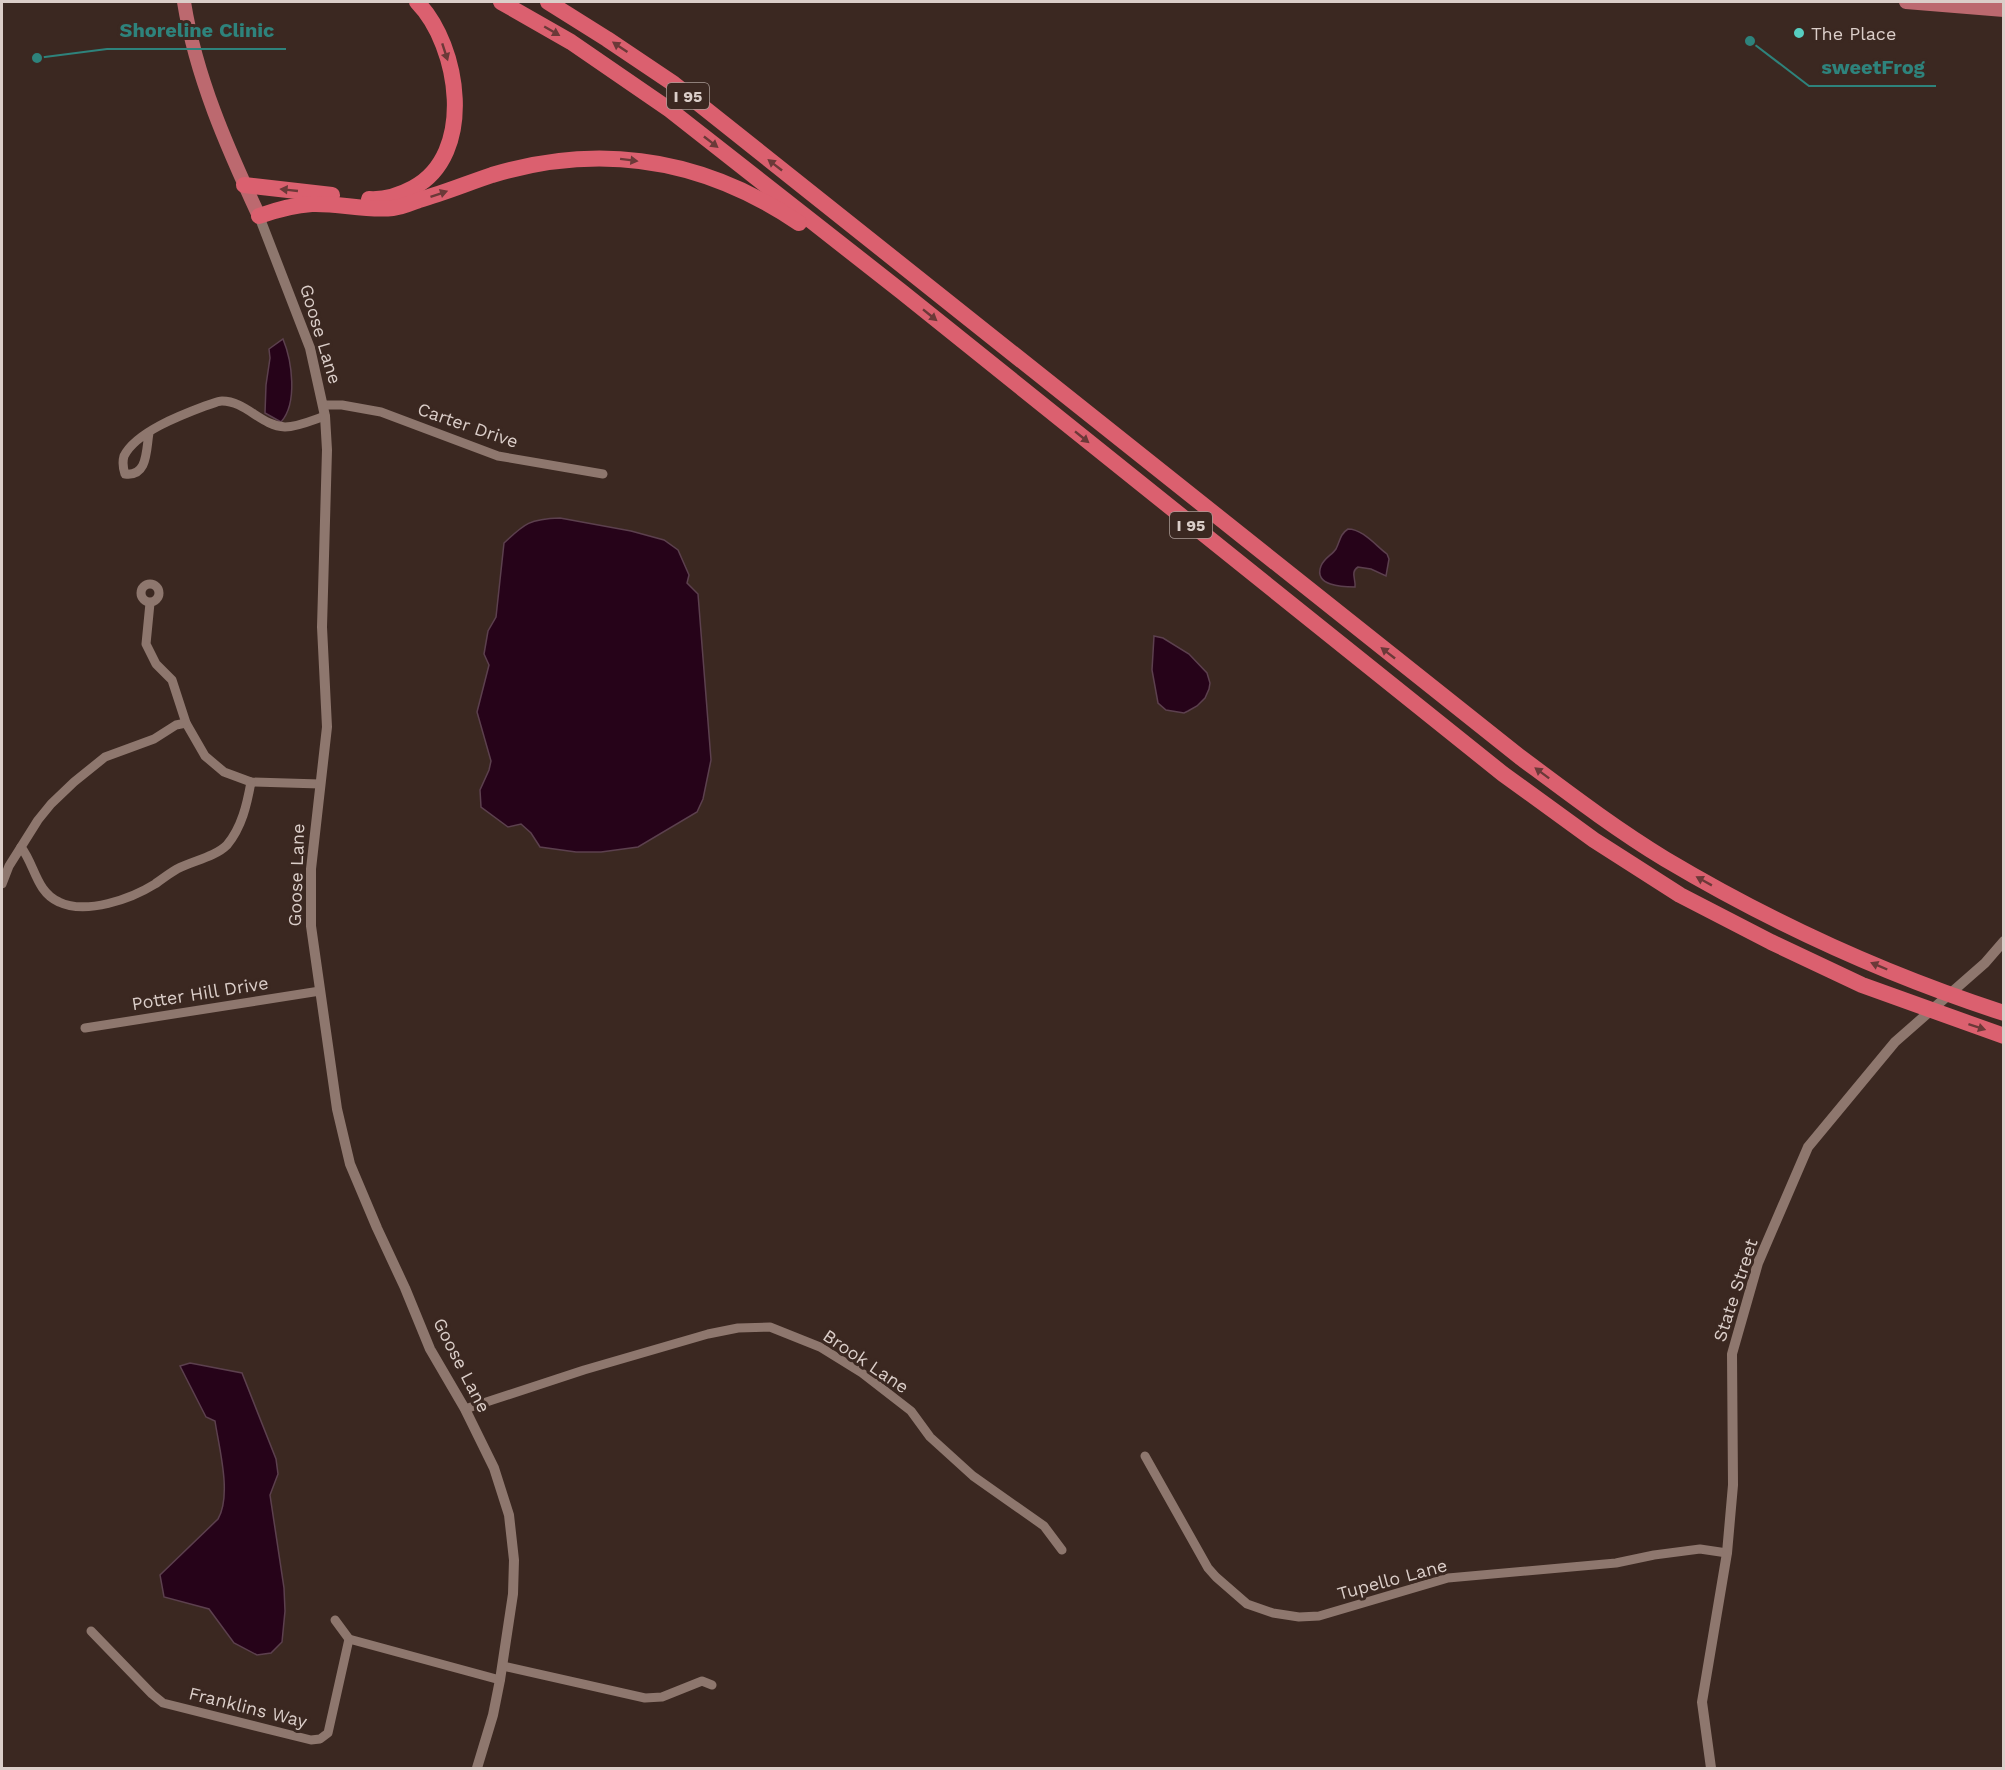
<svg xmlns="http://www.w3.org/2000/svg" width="2005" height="1770" font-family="'Work Sans',sans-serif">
<rect width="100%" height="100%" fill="#3b2821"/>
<!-- water -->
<g fill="#260319" stroke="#5c404e" stroke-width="1.5">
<path d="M283,339C292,361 298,403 281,422L265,413L266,385L270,358L269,349Z"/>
<path d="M560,518L631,531L664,540L678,550L689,575L687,583L698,594L711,760L703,799L697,812L638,847L601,852H576L540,847L531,833L521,824L508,827L481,807L480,790L489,770L491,761L477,712L489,665L484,654L488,631L496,617L504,543C525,523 530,519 560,518Z"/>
<path d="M1348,529C1363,529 1376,546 1387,554L1389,559L1386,576L1371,569L1358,567C1350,572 1356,579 1355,587C1343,587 1313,586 1321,566C1324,558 1332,555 1336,549C1340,541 1340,534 1348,529Z"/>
<path d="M1154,636L1163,638L1189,654L1207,673L1210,683L1209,689L1205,698L1197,706L1188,711L1184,713L1166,710L1158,703L1152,670Z"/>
<path d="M190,1363L242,1373L276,1459L278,1474L270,1495L284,1588L285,1611L282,1642L271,1653L257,1655L234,1643L209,1609L164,1597L160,1575L218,1519C232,1495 219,1448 215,1421L206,1417L180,1366Z"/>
</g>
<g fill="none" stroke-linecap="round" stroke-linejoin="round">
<!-- minor -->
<g stroke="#8e776e" stroke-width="9">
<path d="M324,405H342L381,412L498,456L603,474"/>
<path d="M149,433C146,450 148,477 125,474C123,468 122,463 124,456C136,432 181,415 205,406C210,405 217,401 222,401C246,401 261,426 285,427C298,427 313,420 325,416"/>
<circle cx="150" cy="593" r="9"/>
<path d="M150,603L146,644L156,664L172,680L186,723L205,756L224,772L251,782L320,784"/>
<path d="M186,723L176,725L154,739L105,757L74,782L51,804L38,820L21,847C35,865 36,892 59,902C86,915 131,899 155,884C162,879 170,873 177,869C192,861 215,857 227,845C242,827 247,804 251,782"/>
<path d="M2,884L9,866L21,847"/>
<path d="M85,1028L320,991"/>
<path d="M465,1409L584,1370L708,1334L738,1328L770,1327L820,1347L862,1373L911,1411L930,1437L973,1476L1044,1526L1062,1550"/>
<path d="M1145,1456L1208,1568L1216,1577L1247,1604L1273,1613L1299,1617L1319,1616L1448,1578L1616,1563L1654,1555L1700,1549L1727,1553"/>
<path d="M335,1620L349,1639"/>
<path d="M91,1631L152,1694L163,1703L311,1740L320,1739L328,1733L349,1639L500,1680"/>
<path d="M503,1666L645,1698L662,1697L702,1681L712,1685"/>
</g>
<!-- tertiary -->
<g stroke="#8e776e" stroke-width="10">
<path d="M259,216L310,348L325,416L327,450L322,627L327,727L311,869V926L337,1109L350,1164L377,1228L405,1288L430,1349L465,1409L494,1468L509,1515L514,1560L513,1594L500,1680L493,1715L477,1768"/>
<path d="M1711,1768L1702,1702L1727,1553L1733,1485L1732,1354L1758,1263L1808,1147L1895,1042L1985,963L2004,941"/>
</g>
<!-- primary -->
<g stroke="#bc696f" stroke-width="14">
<path d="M184,2C196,77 227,147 259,216"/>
<path d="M1906,2L2004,10"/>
</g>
<!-- motorway -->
<g stroke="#db606f" stroke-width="16">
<path d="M501,2L571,42L670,110L902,292L1503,774L1594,840L1680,895L1771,942L1862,985L2004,1036"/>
<path d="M548,2L607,39L674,84L1520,757C1567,792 1614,828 1665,859C1771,922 1886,975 2004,1013"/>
<path d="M244,185L332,195"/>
<path d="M369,199C385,200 400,195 413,188C476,155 460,46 417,2"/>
<path d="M259,216C276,210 293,205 312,204C339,203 366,211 393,208C402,207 411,203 419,200C444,193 468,183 492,175C602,142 704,159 799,223"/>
</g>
</g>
<!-- one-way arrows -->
<defs><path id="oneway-solid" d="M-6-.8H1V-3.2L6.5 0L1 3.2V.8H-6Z" transform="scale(1.5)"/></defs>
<g fill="#6b3938">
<use href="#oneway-solid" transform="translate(552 31) rotate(30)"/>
<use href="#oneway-solid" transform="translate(620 47) rotate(-146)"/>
<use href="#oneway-solid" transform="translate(445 52) rotate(72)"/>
<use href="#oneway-solid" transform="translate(711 142) rotate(38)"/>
<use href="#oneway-solid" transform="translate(629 160) rotate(7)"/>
<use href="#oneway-solid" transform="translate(775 165) rotate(-142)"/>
<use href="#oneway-solid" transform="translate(289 190) rotate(-174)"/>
<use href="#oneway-solid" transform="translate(439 194) rotate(-19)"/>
<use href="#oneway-solid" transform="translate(930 315) rotate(39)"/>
<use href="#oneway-solid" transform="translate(1082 437) rotate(39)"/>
<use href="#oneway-solid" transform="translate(1388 653) rotate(-142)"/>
<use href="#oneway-solid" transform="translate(1542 773) rotate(-143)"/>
<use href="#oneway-solid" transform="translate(1704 881) rotate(-151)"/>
<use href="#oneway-solid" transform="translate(1879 966) rotate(-157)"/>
<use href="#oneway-solid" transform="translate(1977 1027) rotate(18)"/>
</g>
<!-- markers -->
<circle fill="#57cec1" stroke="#3b2821" stroke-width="2" cx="1799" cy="33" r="6"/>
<g text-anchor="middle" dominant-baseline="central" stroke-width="6" stroke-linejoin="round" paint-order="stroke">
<!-- shield labels -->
<g fill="#3b2821" stroke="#ab9c97" stroke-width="1.5">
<rect x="667" y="83" width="42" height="26" rx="4.5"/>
<rect x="1170" y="512" width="42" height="26" rx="4.5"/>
</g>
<g font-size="16" font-weight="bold" fill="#dbcec9">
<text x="688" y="96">I 95</text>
<text x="1191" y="525">I 95</text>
</g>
<!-- poi labels -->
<g font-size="18" fill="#dbcec9" stroke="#3b2821" text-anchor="start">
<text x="1811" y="33">The Place</text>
</g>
<!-- street labels -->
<g font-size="18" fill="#dbcec9" stroke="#3b2821">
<text transform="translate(321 334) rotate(73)">Goose Lane</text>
<text transform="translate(468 425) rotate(19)">Carter Drive</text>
<text transform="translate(296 875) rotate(-88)">Goose Lane</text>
<text transform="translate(200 993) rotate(-9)">Potter Hill Drive</text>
<text transform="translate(1735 1290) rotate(-72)">State Street</text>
<text transform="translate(866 1361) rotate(34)">Brook Lane</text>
<text transform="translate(462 1365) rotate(63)">Goose Lane</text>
<text transform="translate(1392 1579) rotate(-15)">Tupello Lane</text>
<text transform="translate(248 1707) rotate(14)">Franklins Way</text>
</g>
</g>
<!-- callouts -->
<path fill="none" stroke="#2e837c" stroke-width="2" d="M37 58L107 49H286M1750 41L1809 86H1936"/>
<g fill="#2e837c" stroke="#3b2821" stroke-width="2">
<circle cx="37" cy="58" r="6"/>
<circle cx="1750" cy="41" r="6"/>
</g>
<g font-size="20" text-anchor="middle" font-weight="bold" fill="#2e837c" stroke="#3b2821" stroke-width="6" stroke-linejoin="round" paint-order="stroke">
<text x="197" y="37">Shoreline Clinic</text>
<text x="1873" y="74">sweetFrog</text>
</g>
<!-- border -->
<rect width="2005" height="1770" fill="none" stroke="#dbcec9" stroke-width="6"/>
</svg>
